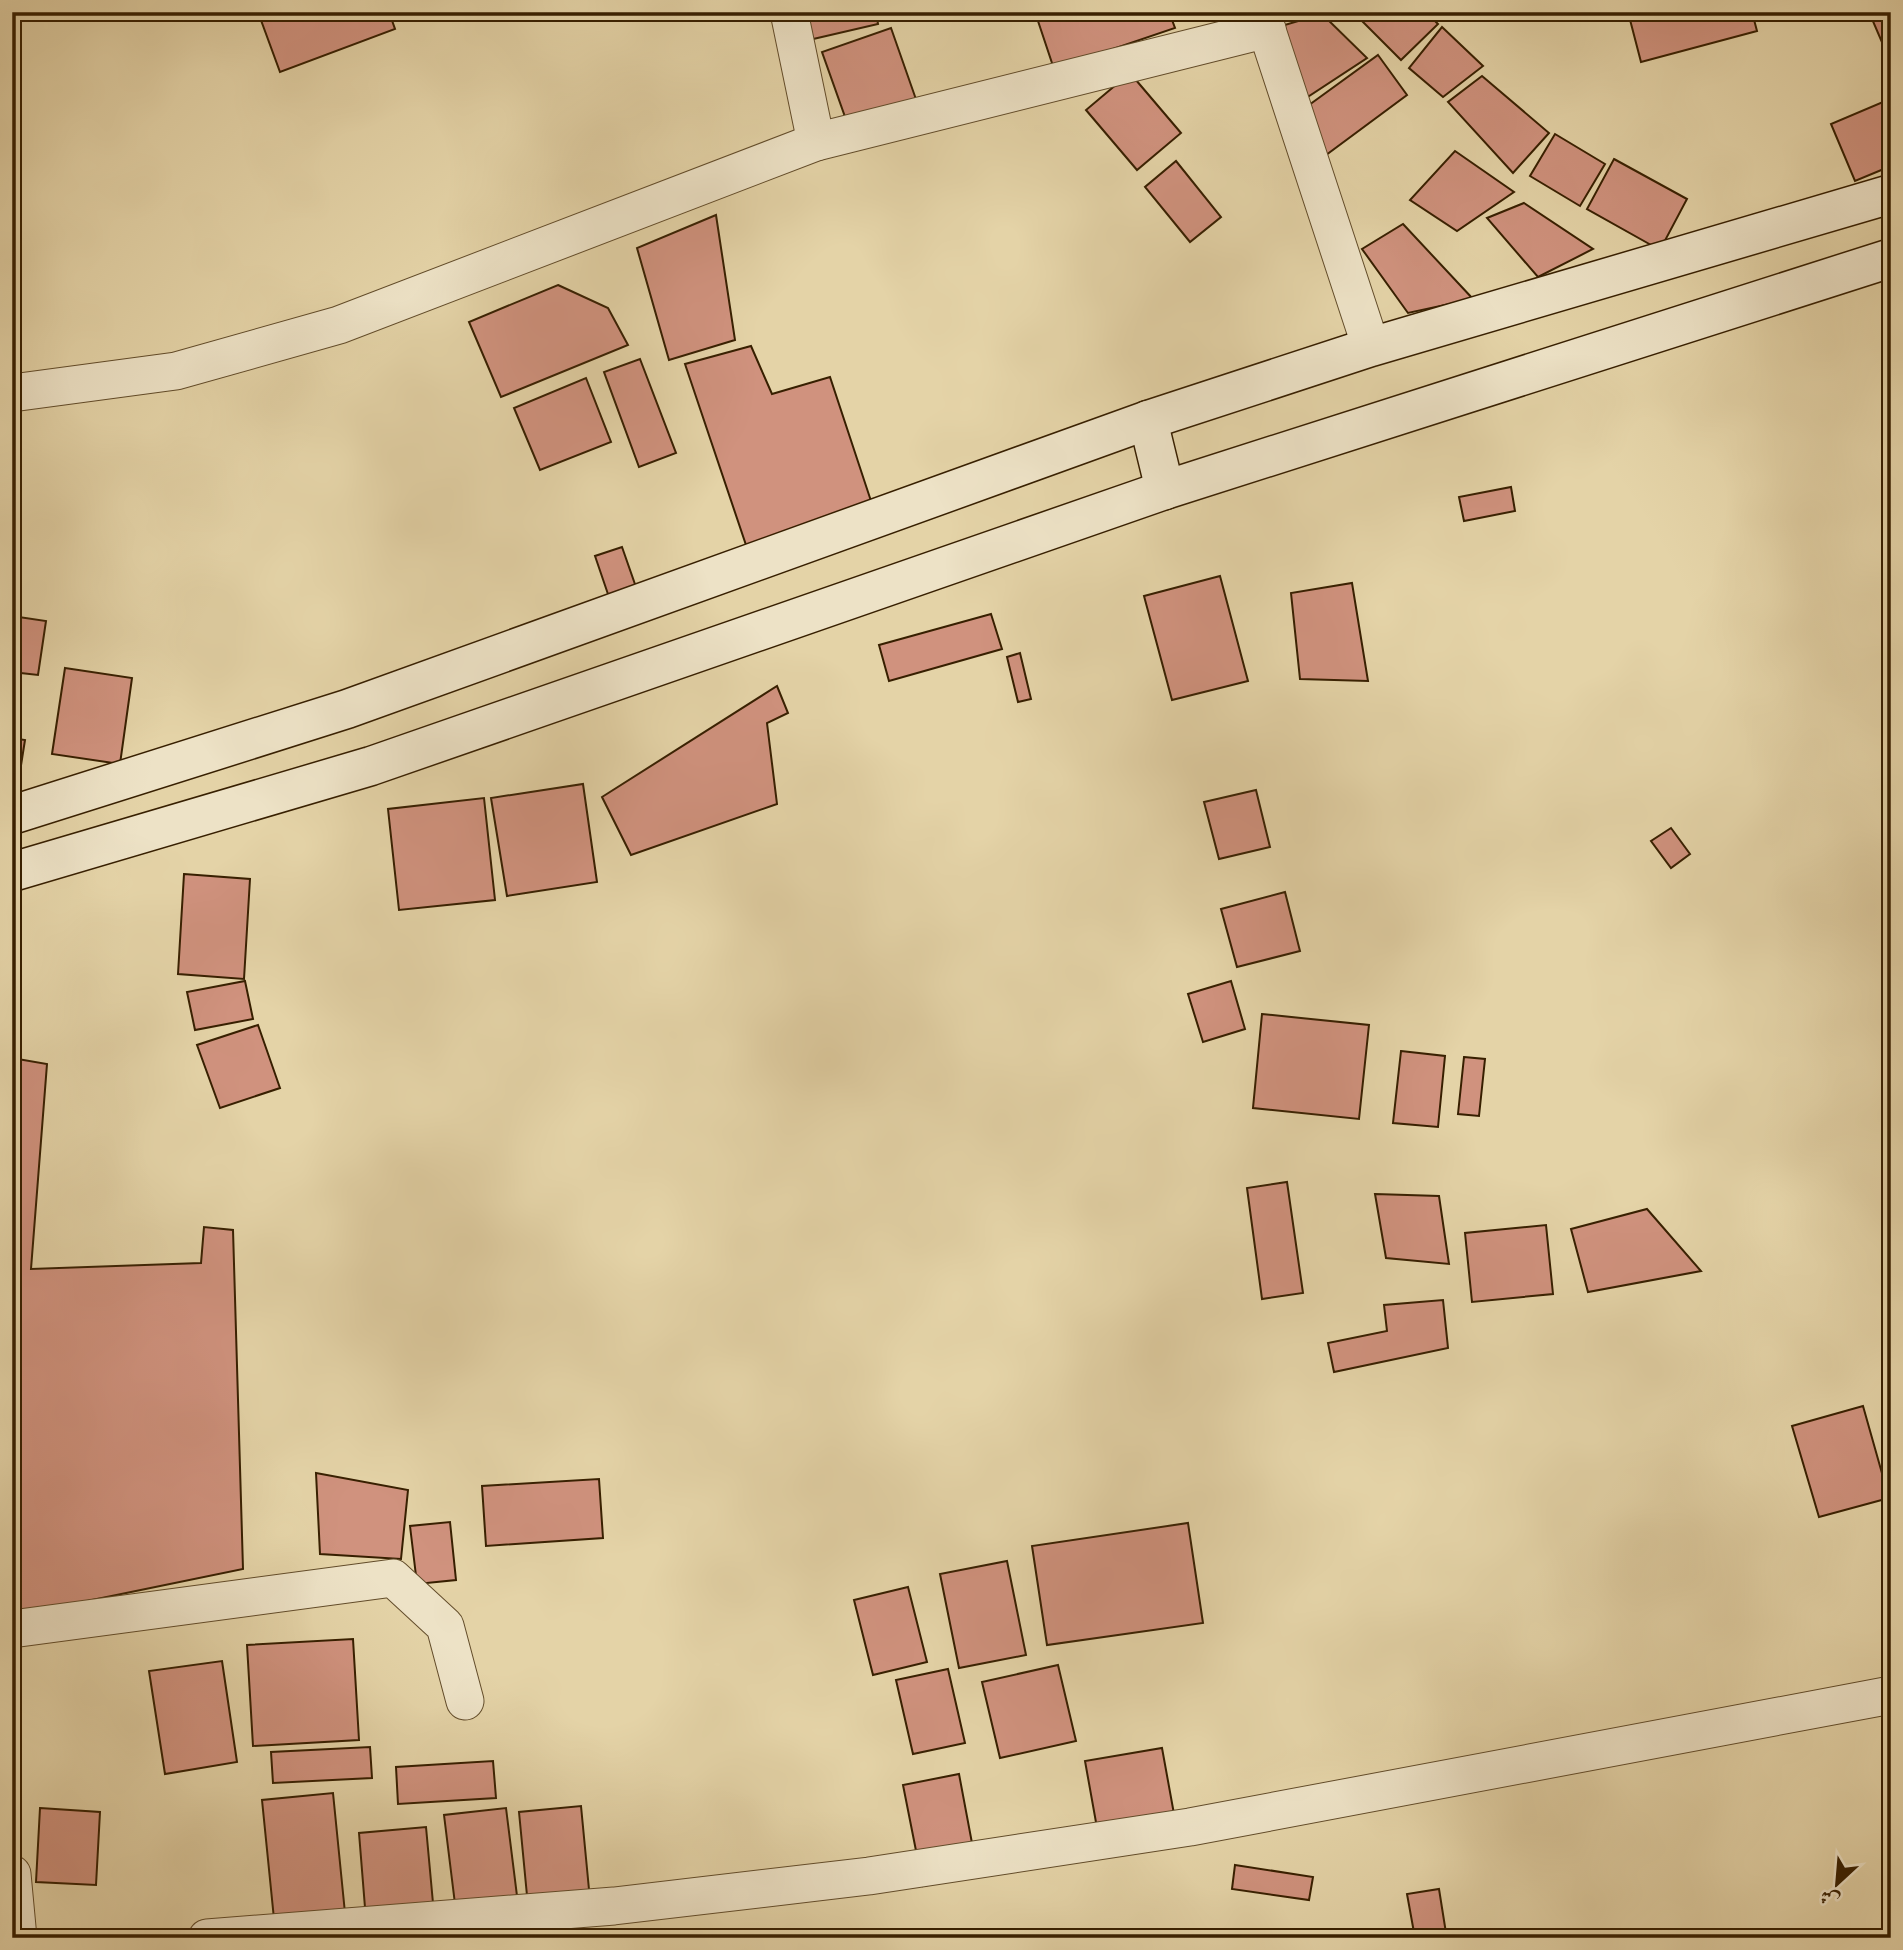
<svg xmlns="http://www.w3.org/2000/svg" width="1903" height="1950" font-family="'Gentium Book Plus',Amiri,serif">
<rect width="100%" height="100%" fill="#e4d3a7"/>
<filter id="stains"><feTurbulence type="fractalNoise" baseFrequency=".00286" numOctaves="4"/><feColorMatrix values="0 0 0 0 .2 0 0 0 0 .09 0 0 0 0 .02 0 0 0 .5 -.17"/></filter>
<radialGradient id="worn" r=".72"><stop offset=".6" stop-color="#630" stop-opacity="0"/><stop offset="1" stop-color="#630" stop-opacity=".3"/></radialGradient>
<!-- building -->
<g fill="#d0927e" stroke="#371f00" stroke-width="2">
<path d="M258,12H389L395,29L280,72Z"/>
<path d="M792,12H876L878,24L796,43Z"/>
<path d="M1035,12H1169L1175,28L1054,69Z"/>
<path d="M1353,12H1426L1438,24L1401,60Z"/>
<path d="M1628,12H1752L1757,31L1641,62Z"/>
<path d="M1869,12H1891V46L1884,47Z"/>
<path d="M1322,14L1367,58L1300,102L1271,29Z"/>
<path d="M1442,27L1483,66L1443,97L1409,68Z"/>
<path d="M891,28L918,105L849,128L822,52Z"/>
<path d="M1378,55L1407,95L1322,158L1298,113Z"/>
<path d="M1130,73L1181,133L1137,170L1086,110Z"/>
<path d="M1482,76L1549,133L1513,173L1448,102Z"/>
<path d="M1890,99L1891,166L1855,181L1831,124Z"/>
<path d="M1555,134L1605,164L1580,206L1530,176Z"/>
<path d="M1455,151L1514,192L1457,231L1410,200Z"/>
<path d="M1614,159L1687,199L1660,250L1587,209Z"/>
<path d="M1176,161L1221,217L1190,242L1145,187Z"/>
<path d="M1524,203L1593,249L1538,277L1487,218Z"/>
<path d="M716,215L735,340L669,360L637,248Z"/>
<path d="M1403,224L1473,299L1408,313L1362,249Z"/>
<path d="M558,285L608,308L628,345L501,397L469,322Z"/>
<path d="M751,346L772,394L830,377L872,504L746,545L685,364Z"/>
<path d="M640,359L676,453L639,467L604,372Z"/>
<path d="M586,378L611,442L540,470L514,408Z"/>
<path d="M1511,487L1515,511L1464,521L1459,497Z"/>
<path d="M622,547L637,590L610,600L595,556Z"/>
<path d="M1220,576L1248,681L1172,700L1144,596Z"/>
<path d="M1352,583L1368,681L1300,679L1291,593Z"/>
<path d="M991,614L1002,649L889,681L879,645Z"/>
<path d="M12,616L46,621L38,675L12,672Z"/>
<path d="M1020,653L1031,699L1018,702L1007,657Z"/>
<path d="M65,668L132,678L120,764L52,754Z"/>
<path d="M777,686L788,713L767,723L777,804L631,855L602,797Z"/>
<path d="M12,738L25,740L16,797H12Z"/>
<path d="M583,784L597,882L507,896L491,798Z"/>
<path d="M1256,790L1270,847L1219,859L1204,802Z"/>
<path d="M484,798L495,900L399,910L388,809Z"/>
<path d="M1671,828L1690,854L1671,868L1651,841Z"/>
<path d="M184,874L250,879L244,979L178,974Z"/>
<path d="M1285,892L1300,951L1237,967L1221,909Z"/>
<path d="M245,981L253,1019L195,1030L187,992Z"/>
<path d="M1231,981L1245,1029L1203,1042L1188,994Z"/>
<path d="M1262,1014L1369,1025L1359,1119L1253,1108Z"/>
<path d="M258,1025L280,1088L220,1108L197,1045Z"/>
<path d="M1401,1051L1445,1056L1438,1127L1393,1123Z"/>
<path d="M1464,1057L1485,1059L1479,1116L1458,1114Z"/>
<path d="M12,1058L47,1064L31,1269L201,1263L204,1227L233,1230L243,1569L19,1615L12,1578Z"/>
<path d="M1287,1182L1303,1293L1262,1299L1247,1188Z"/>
<path d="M1375,1194L1439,1196L1449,1264L1386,1258Z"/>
<path d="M1647,1209L1701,1271L1588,1292L1571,1229Z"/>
<path d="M1546,1225L1553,1294L1472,1302L1465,1233Z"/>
<path d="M1443,1300L1448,1348L1334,1372L1328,1343L1387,1331L1384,1305Z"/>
<path d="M1863,1406L1889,1498L1819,1517L1792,1426Z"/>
<path d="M316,1473L408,1490L401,1559L320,1554Z"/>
<path d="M599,1479L603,1538L486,1546L482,1486Z"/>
<path d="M450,1522L456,1580L417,1584L410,1526Z"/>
<path d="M1188,1523L1203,1623L1047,1645L1032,1546Z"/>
<path d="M1007,1561L1026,1655L959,1668L940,1574Z"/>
<path d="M908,1587L927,1662L873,1675L854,1600Z"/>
<path d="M353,1639L359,1740L253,1746L247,1645Z"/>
<path d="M222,1661L237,1762L165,1774L149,1671Z"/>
<path d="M1058,1665L1076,1741L1000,1758L982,1682Z"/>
<path d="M948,1669L965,1743L913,1754L896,1680Z"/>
<path d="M370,1747L372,1778L273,1783L271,1752Z"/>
<path d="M1162,1748L1176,1825L1099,1839L1085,1761Z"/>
<path d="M493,1761L496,1798L398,1804L396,1767Z"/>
<path d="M959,1774L978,1875L923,1886L903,1785Z"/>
<path d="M333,1793L345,1913L274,1919L262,1800Z"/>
<path d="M581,1806L590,1900L528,1906L519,1812Z"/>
<path d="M40,1808L100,1812L96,1885L36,1882Z"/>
<path d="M506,1808L518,1904L456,1912L444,1815Z"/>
<path d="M426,1827L434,1914L366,1920L359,1833Z"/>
<path d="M1235,1865L1313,1877L1309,1900L1232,1889Z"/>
<path d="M1439,1889L1446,1933L1415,1938L1407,1894Z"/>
</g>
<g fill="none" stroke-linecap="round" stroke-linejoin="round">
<defs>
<g id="street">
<path d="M789,12L816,142L1267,29"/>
<path d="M1261,12L1371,347"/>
<path d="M12,393L176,371L339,325L816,142"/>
<path d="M12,1629L393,1578L445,1626L465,1701"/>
<path d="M12,1874L18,1938"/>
<path d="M207,1938L614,1906L869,1876L1190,1827L1891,1695"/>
</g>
<g id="secondary">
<path d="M1148,420L1165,490"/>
<path d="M12,815L347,709L1148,420L1371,347L1891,194"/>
<path d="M12,872L371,766L1165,490L1891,258"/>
</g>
</defs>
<!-- street casing -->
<use href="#street" stroke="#624c2a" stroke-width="39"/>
<!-- secondary casing -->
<use href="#secondary" stroke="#371f00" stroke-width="41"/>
<!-- street -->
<use href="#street" stroke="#ede2c6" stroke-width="37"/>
<!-- secondary -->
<use href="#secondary" stroke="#ede2c6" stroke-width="38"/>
</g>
<!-- margin -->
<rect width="1903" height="1950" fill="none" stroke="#e4d3a7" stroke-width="42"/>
<rect x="14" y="14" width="1875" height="1922" fill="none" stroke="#371f00" stroke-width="3.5"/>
<rect x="21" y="21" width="1861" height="1908" fill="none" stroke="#371f00" stroke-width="2"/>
<!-- north arrow -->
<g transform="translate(1837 1884) rotate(206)" stroke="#ede2c6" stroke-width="5" paint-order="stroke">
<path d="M0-5L12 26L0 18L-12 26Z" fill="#371f00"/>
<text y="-10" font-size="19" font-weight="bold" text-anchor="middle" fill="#371f00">ش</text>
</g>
<rect width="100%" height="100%" filter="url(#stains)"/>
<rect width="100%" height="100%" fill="url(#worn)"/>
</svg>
